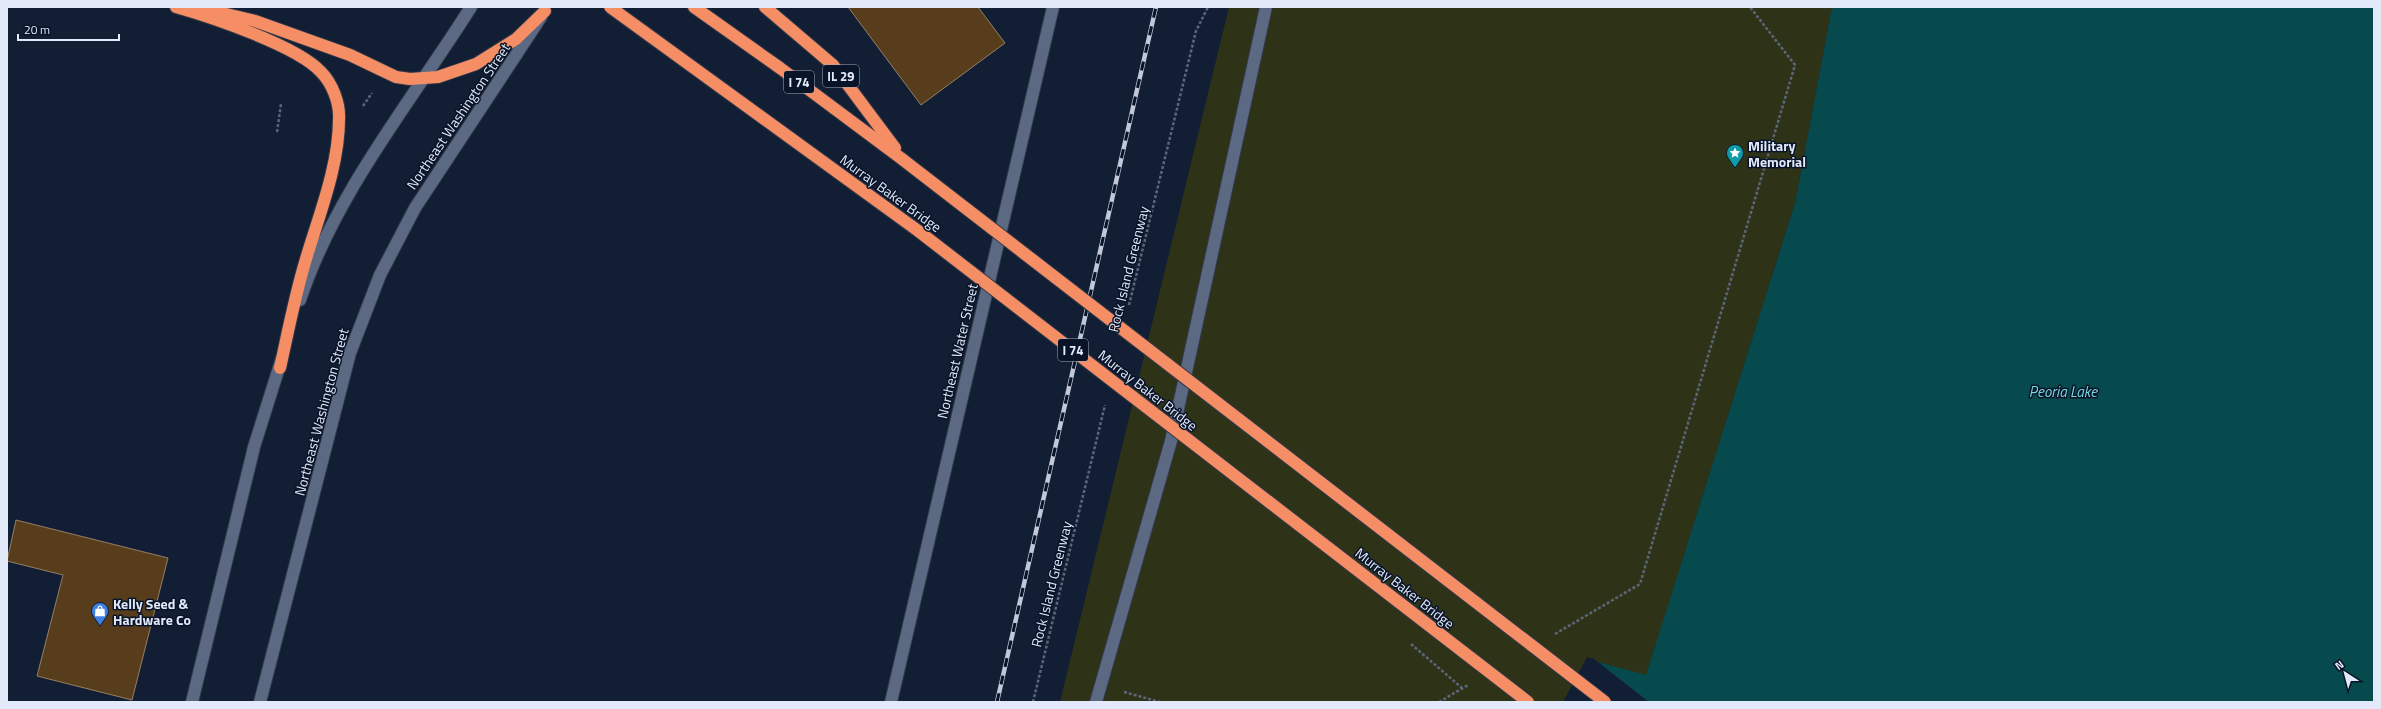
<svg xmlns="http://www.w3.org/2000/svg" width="2381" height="709" font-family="'Titillium Web',sans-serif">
<rect width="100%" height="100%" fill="#121e33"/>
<!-- green -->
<path fill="#2e3317" d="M1229,7H1832L1795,203L1646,676L1587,659L1565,702H1060Z"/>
<!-- water -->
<path fill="#074a4e" d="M1832,7H2374V702H1565L1587,659L1646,675L1795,203Z"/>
<!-- pier -->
<path fill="#121e33" d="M1587,657L1594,659L1649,702H1563Z"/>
<!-- building -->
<g fill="#573d1b" stroke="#957f66">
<path d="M848,7H978L1005,43L921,105Z"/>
<path d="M16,520L168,558L132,700L37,676L63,575L7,561Z"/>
</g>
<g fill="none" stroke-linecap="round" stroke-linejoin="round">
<defs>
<g id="minor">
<path d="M300,300C336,192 411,102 471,7"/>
<path d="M192,702L254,447L282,358"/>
<path d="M260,702L350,353L380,275L415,208L541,17"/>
<path d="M891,702L1053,7"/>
<path d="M1096,702L1171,441L1266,7"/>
</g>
<g id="highway">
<path d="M176,7C211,17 298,46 321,72C332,83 340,103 339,119C339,166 319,215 306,259C295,295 288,332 280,368"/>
<path d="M197,7L255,21L350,55L396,77L410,79L438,77L476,64L516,39L545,11"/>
<path d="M694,7L780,68L902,159"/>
<path d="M765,7L833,65L895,148"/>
</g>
</defs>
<!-- minor casing -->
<use href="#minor" stroke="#33394b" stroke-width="14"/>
<!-- highway casing -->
<use href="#highway" stroke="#33394b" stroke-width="14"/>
<!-- path -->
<g stroke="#5b6679" stroke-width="2.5" stroke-dasharray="3 2" stroke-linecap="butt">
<path d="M363,106L372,93"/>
<path d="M277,132L281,104"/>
<path d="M1129,305L1196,31L1208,7"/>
<path d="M1555,634L1640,584L1795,65L1750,7"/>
<path d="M1411,644L1462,688"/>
<path d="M1124,692L1160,702"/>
<path d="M1033,702L1105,405"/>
<path d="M1439,702L1468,685"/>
</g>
<!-- minor -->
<use href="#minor" stroke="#5b6983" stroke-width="12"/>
<!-- highway -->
<use href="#highway" stroke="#f58e64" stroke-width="12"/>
<defs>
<path id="rail" d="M997,702L1156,7"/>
</defs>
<!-- rail casing -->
<use href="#rail" stroke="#c0c8d9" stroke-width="4.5"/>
<!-- rail -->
<use href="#rail" stroke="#091429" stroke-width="3" stroke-dasharray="9" stroke-linecap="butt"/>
<defs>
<g id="highway-bridge">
<path d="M610,7L917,230L1528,702"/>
<path d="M902,159L1605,702"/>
</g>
</defs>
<!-- highway-bridge casing -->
<use href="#highway-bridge" stroke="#33394b" stroke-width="14" stroke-linecap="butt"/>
<!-- highway-bridge -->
<use href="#highway-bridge" stroke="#f58e64" stroke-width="12"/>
</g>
<!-- icons -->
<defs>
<symbol id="sight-pin" viewBox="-11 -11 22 30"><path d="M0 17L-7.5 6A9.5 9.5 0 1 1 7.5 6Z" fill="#0f9aa8" stroke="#091429"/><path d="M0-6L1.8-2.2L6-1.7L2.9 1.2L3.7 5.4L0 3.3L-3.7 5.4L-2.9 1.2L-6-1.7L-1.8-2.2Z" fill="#fff"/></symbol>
<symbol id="shop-pin" viewBox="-11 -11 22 30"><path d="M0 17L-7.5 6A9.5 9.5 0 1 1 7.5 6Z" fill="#3f7fe0" stroke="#091429"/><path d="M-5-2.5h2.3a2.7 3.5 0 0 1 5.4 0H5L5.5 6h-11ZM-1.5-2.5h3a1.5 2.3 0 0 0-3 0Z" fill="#fff"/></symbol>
</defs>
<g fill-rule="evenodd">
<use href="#sight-pin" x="1725" y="143" width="20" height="27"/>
<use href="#shop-pin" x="90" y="601" width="20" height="27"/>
</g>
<g text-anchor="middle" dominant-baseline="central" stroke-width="3" stroke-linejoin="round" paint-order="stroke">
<!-- shield labels -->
<g fill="#091429" stroke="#a1aabb" stroke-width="1">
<rect x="823" y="65" width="36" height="22" rx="3"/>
<rect x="784" y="71" width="30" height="22" rx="3"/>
<rect x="1058" y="339" width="30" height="22" rx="3"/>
</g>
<g font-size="13" font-weight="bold" fill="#e2eafa">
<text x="841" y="76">IL 29</text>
<text x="799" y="82">I 74</text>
<text x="1073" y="350">I 74</text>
</g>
<!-- street labels -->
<g font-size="14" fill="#e2eafa" stroke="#091429">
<text transform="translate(458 116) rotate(-56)">Northeast Washington Street</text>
<text transform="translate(891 193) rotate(36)">Murray Baker Bridge</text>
<text transform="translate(1128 269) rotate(-76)">Rock Island Greenway</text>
<text transform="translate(957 351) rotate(-77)">Northeast Water Street</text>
<text transform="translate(1148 390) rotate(38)">Murray Baker Bridge</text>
<text transform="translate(321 412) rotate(-75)">Northeast Washington Street</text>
<text transform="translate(1051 584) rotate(-76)">Rock Island Greenway</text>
<text transform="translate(1405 588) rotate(38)">Murray Baker Bridge</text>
</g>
<!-- poi labels -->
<g font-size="14" font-weight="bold" fill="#e2eafa" stroke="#091429" text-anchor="start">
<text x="1748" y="145">Military<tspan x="1748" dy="16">Memorial</tspan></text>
<text x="113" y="603">Kelly Seed &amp;<tspan x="113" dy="16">Hardware Co</tspan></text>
</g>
<!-- water labels -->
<g font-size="15" font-style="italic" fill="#7bd9e1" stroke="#091429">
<text x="2063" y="391">Peoria Lake</text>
</g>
</g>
<!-- border -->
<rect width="2381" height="709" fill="none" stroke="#e2eafa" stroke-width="16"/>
<!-- north arrow -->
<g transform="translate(2345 673) rotate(324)" stroke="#091429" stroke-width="3" paint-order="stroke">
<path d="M0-3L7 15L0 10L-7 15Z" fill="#e2eafa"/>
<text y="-6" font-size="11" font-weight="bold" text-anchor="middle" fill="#e2eafa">N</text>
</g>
<!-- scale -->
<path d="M18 34v6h101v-6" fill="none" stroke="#e2eafa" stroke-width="2"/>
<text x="24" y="34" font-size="12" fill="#e2eafa" stroke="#091429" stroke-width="3" paint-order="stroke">20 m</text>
</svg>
